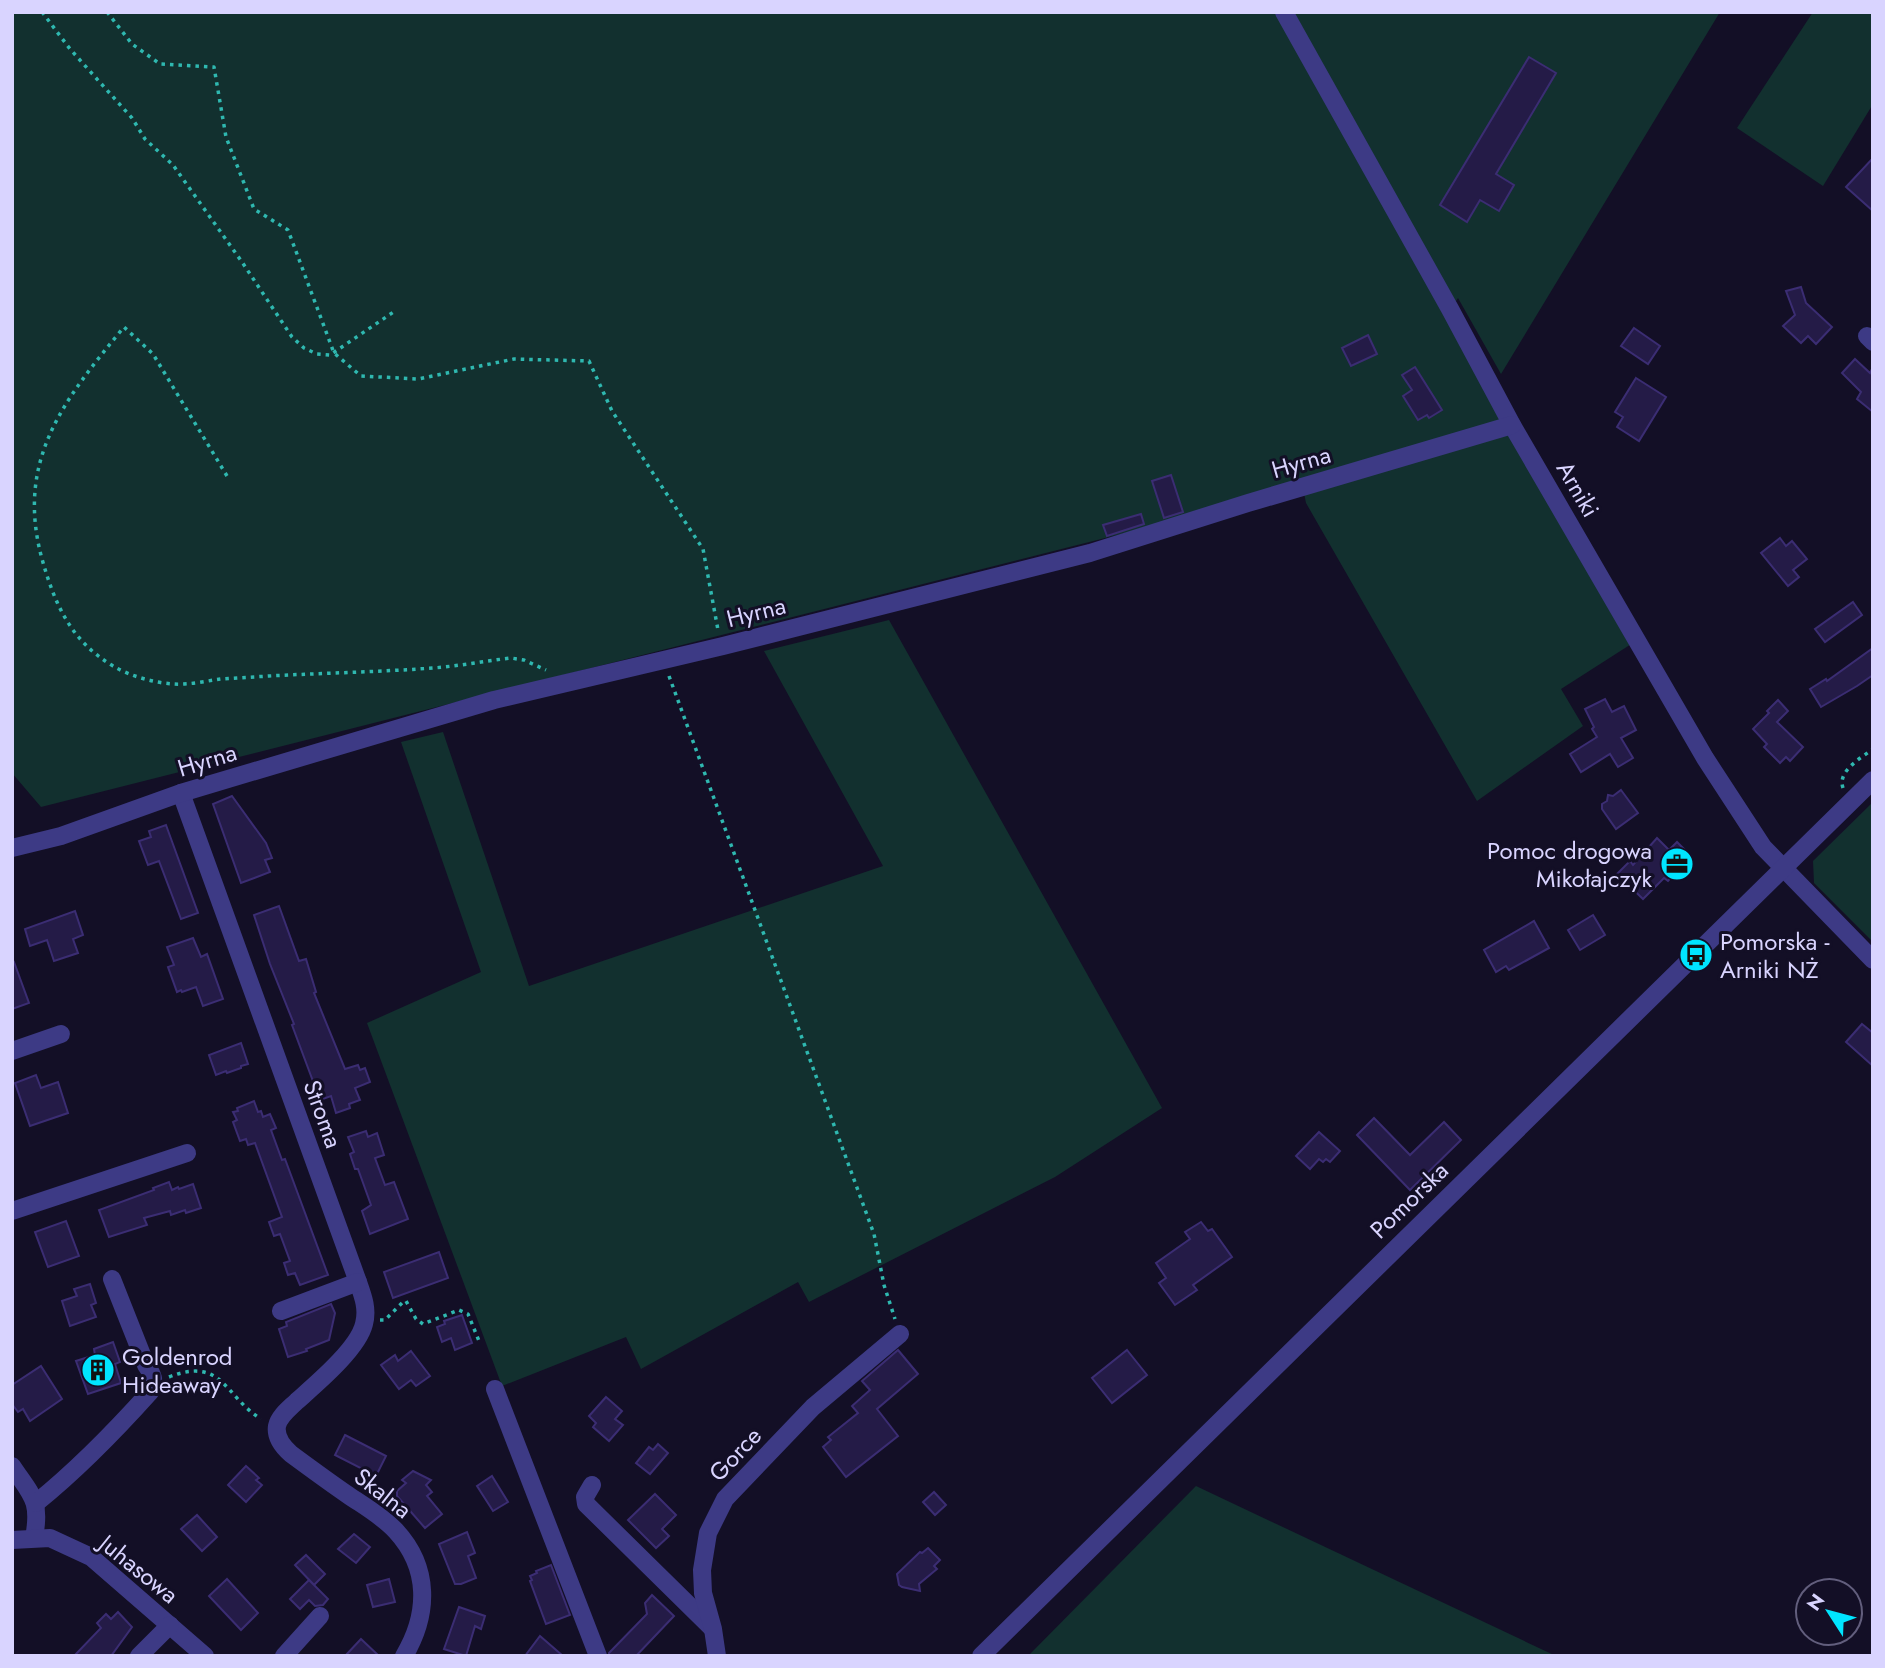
<svg xmlns="http://www.w3.org/2000/svg" width="1885" height="1668" font-family="Jost,sans-serif">
<rect width="100%" height="100%" fill="#130f26"/>
<!-- green -->
<g fill="#12302f">
<path d="M12,12H1720L1501,374L1458,298L1451,309L1636,641L1561,689L1583,726L1477,801L1306,503L1303,488L41,807L12,773Z"/>
<path d="M1813,12H1873V104L1823,186L1737,128Z"/>
<path d="M889,620L1162,1108L1055,1177L809,1302L798,1282L641,1369L626,1337L502,1386L367,1023L481,972L401,742L443,732L529,986L883,866L764,651Z"/>
<path d="M1873,802V942L1814,883L1813,861Z"/>
<path d="M1196,1486L1556,1656H1034L1030,1654Z"/>
</g>
<!-- building -->
<g fill="#241b47" stroke="#3b2d73" stroke-width="2">
<path d="M1529,57L1556,73L1496,174L1514,185L1499,211L1480,200L1467,222L1440,205Z"/>
<path d="M1873,158V211L1846,187Z"/>
<path d="M1801,287L1806,303L1832,327L1816,344L1808,336L1801,343L1783,326L1795,315L1786,291Z"/>
<path d="M1634,328L1660,346L1648,364L1621,346Z"/>
<path d="M1368,335L1377,354L1351,366L1342,348Z"/>
<path d="M1855,359L1870,373L1873,367V412L1857,399L1861,392L1842,373Z"/>
<path d="M1415,367L1442,410L1429,418L1427,415L1418,420L1403,396L1412,390L1402,375Z"/>
<path d="M1636,378L1666,397L1639,441L1617,427L1623,417L1615,412Z"/>
<path d="M1171,475L1183,512L1164,518L1152,481Z"/>
<path d="M1141,514L1144,524L1107,536L1103,525Z"/>
<path d="M1780,538L1786,546L1792,541L1807,559L1793,570L1799,577L1788,586L1761,553Z"/>
<path d="M1853,602L1862,615L1825,642L1815,629Z"/>
<path d="M1873,648V675L1857,686L1821,707L1810,689L1826,679L1827,681Z"/>
<path d="M1605,699L1612,712L1624,706L1636,730L1621,738L1633,758L1618,767L1610,754L1581,772L1570,754L1597,737L1592,729L1594,727L1585,709Z"/>
<path d="M1778,700L1788,711L1777,722L1803,747L1790,761L1786,757L1780,763L1764,747L1767,744L1753,729L1769,713L1767,711Z"/>
<path d="M1621,790L1638,813L1616,829L1602,809V804L1607,801L1608,795L1613,796Z"/>
<path d="M232,796L266,843L272,858L265,860L270,872L241,883L213,804Z"/>
<path d="M166,825L198,913L181,919L159,861L148,865L139,841L151,837L149,831Z"/>
<path d="M1657,838L1669,850L1677,842L1691,856L1668,881L1664,878L1643,899L1617,874L1630,861L1633,865Z"/>
<path d="M279,906L299,961L306,959L316,992L314,993L345,1069L358,1065L360,1070L365,1068L370,1082L355,1088L360,1100L349,1104L350,1108L336,1113L331,1096L320,1100L292,1025L294,1024L270,964L254,915Z"/>
<path d="M75,911L83,935L73,939L78,953L54,961L47,940L30,946L25,929Z"/>
<path d="M1593,915L1605,935L1580,950L1568,930Z"/>
<path d="M1534,921L1549,948L1509,970L1506,966L1496,972L1484,950Z"/>
<path d="M193,938L201,957L207,954L223,999L203,1006L196,987L182,992L181,990L177,992L168,967L174,965L167,947Z"/>
<path d="M14,962L29,1003L12,1009V963Z"/>
<path d="M1862,1024L1873,1033V1066L1846,1042Z"/>
<path d="M241,1043L248,1064L241,1066V1068L227,1073L226,1071L216,1075L209,1055Z"/>
<path d="M36,1075L41,1088L58,1082L68,1113L30,1126L15,1083Z"/>
<path d="M254,1101L258,1112L261,1111L263,1117L270,1114L276,1128L271,1130L282,1160L285,1159L328,1275L300,1285L295,1273L288,1275L284,1263L290,1261L280,1234L274,1236L269,1222L282,1217L255,1143L248,1145L246,1139L240,1141L233,1122L237,1120L233,1112L238,1111L237,1108Z"/>
<path d="M1374,1118L1410,1155L1444,1122L1461,1140L1410,1190L1357,1135Z"/>
<path d="M366,1131L368,1137L377,1133L384,1155L375,1158L385,1185L394,1182L408,1219L370,1234L362,1211L371,1205L358,1169H355L350,1154L354,1152L348,1137Z"/>
<path d="M1319,1132L1340,1151L1330,1162L1326,1159L1323,1162L1319,1159L1310,1169L1296,1156Z"/>
<path d="M169,1182L172,1190L178,1187L179,1189L193,1184L201,1208L186,1213L185,1210L171,1215L170,1211L144,1218L147,1225L109,1237L99,1210L154,1190L153,1188Z"/>
<path d="M66,1221L79,1256L48,1267L35,1232Z"/>
<path d="M1201,1222L1208,1231L1212,1229L1232,1257L1193,1285L1197,1290L1175,1305L1159,1283L1166,1278L1156,1263L1190,1239L1185,1232Z"/>
<path d="M439,1252L448,1278L393,1298L384,1272Z"/>
<path d="M90,1284L96,1303L91,1305L96,1317L70,1326L62,1301L77,1296L74,1289Z"/>
<path d="M331,1304L335,1313L329,1340L306,1349L307,1351L288,1357L279,1329L287,1326L286,1322Z"/>
<path d="M462,1315L472,1343L455,1350L451,1338L442,1342L437,1327L445,1324L444,1321Z"/>
<path d="M113,1342L120,1362L115,1364L121,1383L88,1394L76,1361L95,1355L94,1349Z"/>
<path d="M898,1350L918,1374L877,1409L898,1436L846,1477L823,1447L831,1440L828,1437L858,1413L852,1406L870,1390L862,1381Z"/>
<path d="M1127,1350L1147,1375L1112,1403L1092,1378Z"/>
<path d="M411,1351L430,1376L416,1386L411,1380L399,1389L381,1365L395,1355L398,1361Z"/>
<path d="M41,1366L62,1399L30,1421L23,1409L18,1412L12,1404V1385Z"/>
<path d="M606,1397L622,1411L615,1419L623,1425L609,1441L593,1427L596,1423L589,1416Z"/>
<path d="M345,1435L386,1456L376,1476L335,1455Z"/>
<path d="M658,1444L668,1453L650,1474L636,1463L649,1447L653,1450Z"/>
<path d="M246,1466L259,1478L256,1480L262,1485L246,1502L228,1485Z"/>
<path d="M413,1471L431,1480L426,1485L432,1492L427,1496L442,1514L425,1528L397,1496V1491L406,1483L402,1480Z"/>
<path d="M492,1476L508,1502L493,1511L477,1486Z"/>
<path d="M934,1492L946,1505L935,1515L923,1502Z"/>
<path d="M655,1494L676,1515L662,1529L669,1536L656,1548L628,1520Z"/>
<path d="M197,1515L217,1537L202,1551L181,1529Z"/>
<path d="M467,1532L475,1553L468,1556L476,1578L461,1584H455L439,1544Z"/>
<path d="M354,1534L370,1547L356,1563L338,1549Z"/>
<path d="M928,1548L940,1560L934,1566L937,1569L919,1584L920,1591L902,1587L899,1585L897,1574L920,1552L922,1553Z"/>
<path d="M306,1555L325,1574L314,1585L295,1565Z"/>
<path d="M551,1565L570,1615L546,1624L530,1581L532,1580L530,1576L537,1573L536,1571Z"/>
<path d="M227,1579L258,1613L241,1630L209,1596Z"/>
<path d="M389,1579L395,1602L373,1607L367,1585Z"/>
<path d="M309,1580L328,1599L323,1605L315,1606L309,1600L300,1609L290,1599Z"/>
<path d="M652,1595L674,1616L636,1656H609V1653L647,1614L645,1603Z"/>
<path d="M459,1607L485,1616L481,1629L475,1626L466,1656L444,1649Z"/>
<path d="M118,1612L132,1627L111,1656H74L101,1628L97,1623L106,1614L111,1619Z"/>
<path d="M540,1636L563,1656H525Z"/>
<path d="M361,1639L379,1656H345Z"/>
</g>
<g fill="none" stroke-linecap="round" stroke-linejoin="round">
<!-- path -->
<g stroke="#2fb8b0" stroke-width="3.5" stroke-dasharray="3.5 5" stroke-linecap="butt">
<path d="M42,12L70,49L132,118L145,139L173,165L242,262L292,337L304,348L317,354L330,355L395,311"/>
<path d="M107,12L132,44L160,64L214,67L226,137L254,209L288,230L334,353L361,376L418,379L514,359L589,361L612,411L703,549L718,630"/>
<path d="M227,476L153,354L124,327C64,400 15,460 42,559C55,605 71,641 113,666C130,676 154,683 174,684C189,685 206,681 221,679C237,678 253,677 269,676C323,673 378,672 433,668C459,666 485,661 511,658L524,660L546,670"/>
<path d="M669,676L874,1234L884,1285L895,1319"/>
<path d="M1843,788C1837,771 1861,758 1873,749"/>
<path d="M380,1320H385L404,1301H406L416,1319L423,1324L459,1310L468,1314L479,1341"/>
<path d="M169,1377C223,1356 224,1396 261,1419"/>
</g>
<!-- minor -->
<g stroke="#3d3a85" stroke-width="18">
<path d="M1284,12L1450,309L1512,425L1705,758L1763,847L1873,960"/>
<path d="M1867,336L1873,342"/>
<path d="M181,793L358,1282C363,1296 368,1309 364,1324C358,1349 316,1384 297,1401C290,1408 279,1416 277,1426C275,1438 283,1447 291,1454C310,1468 329,1482 348,1495C364,1506 382,1516 396,1531C430,1568 429,1614 404,1656"/>
<path d="M12,848L61,836L181,793L494,700L723,646L1090,553L1248,503L1512,425"/>
<path d="M12,1051L61,1034"/>
<path d="M12,1211L187,1153"/>
<path d="M281,1311L358,1282"/>
<path d="M495,1389L598,1656"/>
<path d="M12,1466C32,1496 41,1500 34,1538"/>
<path d="M592,1485L585,1497L586,1504L711,1627"/>
<path d="M36,1503C77,1470 115,1431 150,1392C156,1380 153,1375 146,1365L112,1279"/>
<path d="M12,1540L50,1538L91,1557L205,1656"/>
<path d="M139,1656L170,1625"/>
<path d="M284,1656L320,1616"/>
<path d="M717,1656L713,1629L703,1593L702,1570L708,1533L725,1499L813,1407L900,1334"/>
<path d="M981,1656L1873,780"/>
</g>
</g>
<!-- icons -->
<defs>
<symbol id="office-disc" viewBox="-11 -11 22 22"><circle r="9.5" fill="#00e5ff" stroke="#130f26"/><path d="M-6-3h4V-5.5h4V-3h4V5H-6ZM-1-4.5V-3h2v-1.5ZM-6 0V1H6V0Z" fill="#111"/></symbol>
<symbol id="bus-disc" viewBox="-11 -11 22 22"><circle r="9.5" fill="#00e5ff" stroke="#130f26"/><path d="M-5-6H5V4H4V6H2V4H-2V6H-4V4H-5ZM-3.5-4V0h7V-4ZM-3.5 1.2v1.5H-2V1.2ZM2 1.2v1.5H3.5V1.2Z" fill="#111"/></symbol>
<symbol id="building-disc" viewBox="-11 -11 22 22"><circle r="9.5" fill="#00e5ff" stroke="#130f26"/><path d="M-4-6H4V6H1V3H-1V6H-4ZM-2.5-4.3h1.7v1.8h-1.7ZM.8-4.3h1.7v1.8H.8ZM-2.5-1h1.7V.8h-1.7ZM.8-1h1.7V.8H.8Z" fill="#111"/></symbol>
</defs>
<g fill-rule="evenodd">
<use href="#office-disc" x="1658" y="845" width="38" height="38"/>
<use href="#bus-disc" x="1677" y="936" width="38" height="38"/>
<use href="#building-disc" x="79" y="1351" width="38" height="38"/>
</g>
<g text-anchor="middle" dominant-baseline="central" stroke-width="6" stroke-linejoin="round" paint-order="stroke">
<!-- street labels -->
<g font-size="24" fill="#d9d4ff" stroke="#130f26">
<text transform="translate(1301 462) rotate(-16)">Hyrna</text>
<text transform="translate(1578 489) rotate(60)">Arniki</text>
<text transform="translate(756 612) rotate(-14)">Hyrna</text>
<text transform="translate(207 760) rotate(-17)">Hyrna</text>
<text transform="translate(323 1114) rotate(70)">Stroma</text>
<text transform="translate(1409 1200) rotate(-44)">Pomorska</text>
<text transform="translate(735 1454) rotate(-47)">Gorce</text>
<text transform="translate(383 1493) rotate(38)">Skalna</text>
<text transform="translate(139 1569) rotate(39)">Juhasowa</text>
</g>
<!-- poi labels -->
<g font-size="24" fill="#d9d4ff" stroke="#130f26" text-anchor="start">
<text x="1652" y="850" text-anchor="end">Pomoc drogowa<tspan x="1652" dy="28">Mikołajczyk</tspan></text>
<text x="1720" y="941">Pomorska -<tspan x="1720" dy="28">Arniki NŻ</tspan></text>
<text x="122" y="1356">Goldenrod<tspan x="122" dy="28">Hideaway</tspan></text>
</g>
</g>
<!-- border -->
<rect width="1885" height="1668" fill="none" stroke="#d9d4ff" stroke-width="28"/>
<!-- north arrow -->
<g transform="translate(1829 1612) rotate(306)"><circle r="33" fill="#130f26" stroke="#625e7d" stroke-width="2"/>
<path d="M0-5L12 26L0 18L-12 26Z" fill="#00e5ff"/>
<text y="-10" font-size="19" font-weight="bold" text-anchor="middle" fill="#d9d4ff">N</text>
</g>
</svg>
